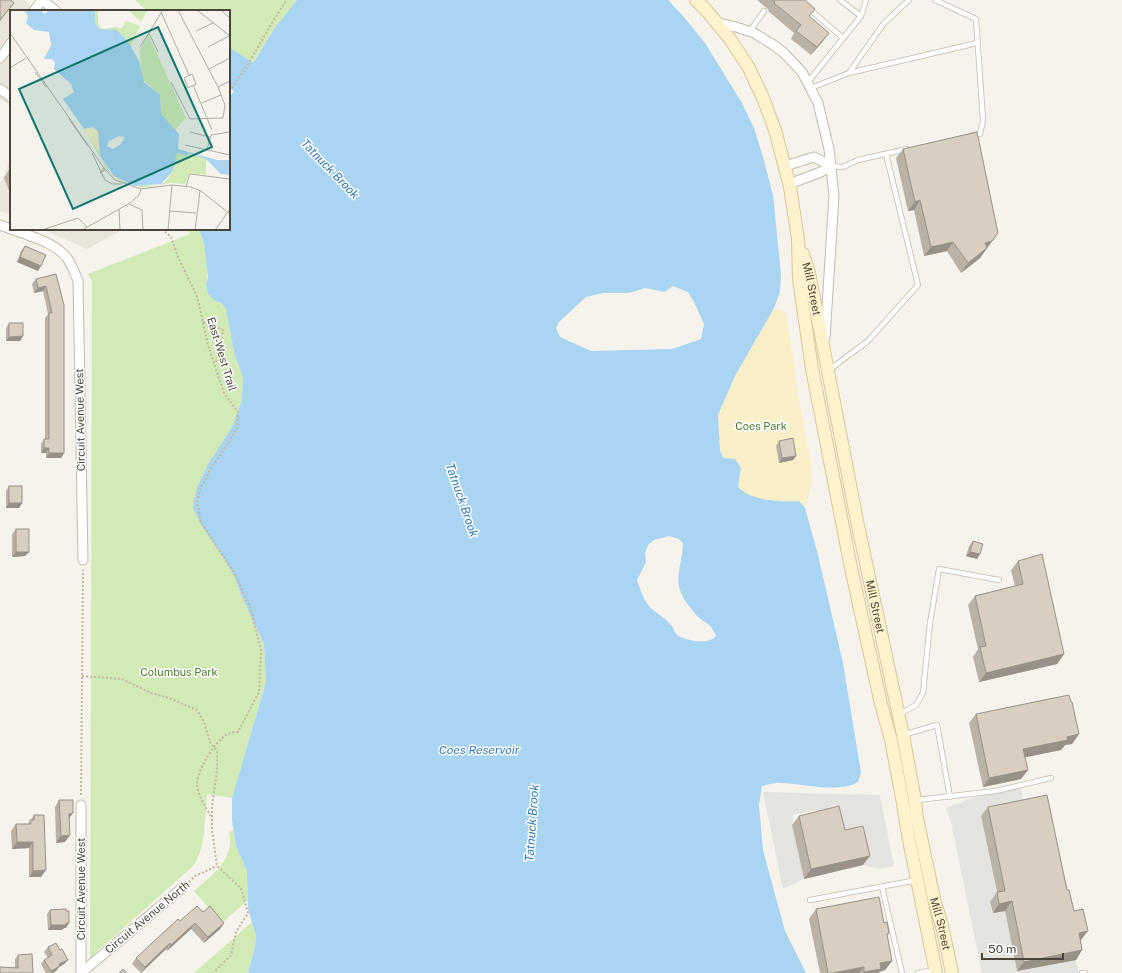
<svg xmlns="http://www.w3.org/2000/svg" width="1122" height="973" font-family="'Public Sans',sans-serif">
<rect width="100%" height="100%" fill="#f6f3ec"/>
<!-- residential -->
<g fill="#eae5da">
<path d="M0,0H24L38,11H11V107L0,99Z"/>
<path d="M11,158V215L0,211V185Z"/>
<path d="M42,229H124L87,249Z"/>
</g>
<!-- green -->
<g fill="#d2eab5">
<path d="M135,0H297L274,29L252,64L229,47V11H147Z"/>
<path d="M187,229H199C206,246 210,267 206,285L215,301L221,303L226,309L234,352L243,378L242,400L232,427L208,464L198,485L225,560L235,578L241,595L264,644L266,682L232,798L207,794C205,815 206,849 193,866L90,958L92,281L88,274L190,234Z"/>
<path d="M233,830L236,846L247,871L248,900L222,923L194,891C212,875 235,860 229,833Z"/>
<path d="M252,922L256,935L255,946L248,973H194Z"/>
</g>
<!-- sand -->
<path fill="#f9efc9" d="M774,308L786,312L800,404L811,466L812,482L805,508L799,501C781,502 751,501 738,487L741,468L735,459L723,458L720,450L718,416L735,376Z"/>
<!-- parking -->
<g fill="#e5e3e0">
<path d="M1021,788L1024,807L981,816L998,900L990,902L992,913L1005,911L1017,971L1076,960L1079,973H982L951,822L946,808L972,798Z"/>
<path d="M763,792L880,795L894,866L880,869L863,865L856,836L838,840L833,816L816,810L793,815L792,825L804,879L783,889Z"/>
</g>
<!-- water -->
<path fill="#a9d4f2" fill-rule="evenodd" d="M297,0H668L684,17L705,43L742,103L754,128L763,157L773,195L781,274L780,292L774,308L735,376L718,415L720,450L723,458L735,459L741,468L738,487C751,501 781,502 799,501L805,508L818,555L843,663L861,773L858,782C837,794 803,783 780,783C775,782 768,785 762,786L759,805L763,850L785,931L806,973H248L255,946L256,935L248,909L247,871L236,846L232,821V798L266,682L264,644L241,595L235,578L225,560L201,525L193,508L194,499L198,485L208,464L232,427L242,400L243,378L234,352L226,309L221,303L215,301L208,294L206,285L208,277L204,243L199,229H229V98L234,91L229,88V47L253,63L274,29ZM673,286L688,292L694,302L704,324L701,339L672,349L591,351L560,337L556,328L559,322L586,297L603,293H629L645,288L665,292ZM669,536L679,539L683,543C682,570 670,582 689,606C692,609 694,613 697,616C707,625 710,622 716,636C709,645 688,641 679,636C674,633 674,630 672,626C666,618 655,613 648,605C643,598 640,589 637,580L646,562L645,553L648,545L654,540Z"/>
<g fill="none" stroke-linecap="round" stroke-linejoin="round">
<defs>
<g id="service">
<path d="M799,0L843,38"/>
<path d="M840,0L861,16"/>
<path d="M935,0L976,19L983,120L980,134L973,135"/>
<path d="M750,31L764,11"/>
<path d="M849,73L977,43"/>
<path d="M808,82L861,16L866,0"/>
<path d="M811,88L849,73L884,23L909,0"/>
<path d="M831,166L843,167L858,160L907,149"/>
<path d="M829,370L868,341L918,285L886,154"/>
<path d="M900,714L916,705L923,693L930,623L939,569L999,580"/>
<path d="M903,735L937,725L950,797"/>
<path d="M917,800L996,791L1051,778"/>
<path d="M882,887L902,973"/>
<path d="M810,900L917,880"/>
<path d="M918,973L935,970"/>
<path d="M1082,973H1085"/>
</g>
<g id="minor">
<path d="M42,0L56,11"/>
<path d="M34,11L42,0"/>
<path d="M717,23L736,27L754,33L772,44L783,52L802,72L818,103L829,149L834,196L825,338"/>
<path d="M0,58L11,43"/>
<path d="M0,89L11,97"/>
<path d="M785,166L814,157L831,166L821,172L789,184"/>
<path d="M0,225L11,229"/>
<path d="M11,229C29,236 55,242 67,258C72,265 74,273 78,280L83,560"/>
<path d="M81,805V973"/>
<path d="M81,973L182,888"/>
</g>
<g id="secondary">
<path d="M696,0L707,11L730,39L749,68L763,98L775,130L790,187L798,239L799,279L812,369L851,568L881,704L891,740L902,798L908,835L936,973"/>
<path id="s1" d="M803,254L809,273L858,526L903,735L915,800L917,818L934,899L942,926L952,973"/>
</g>
</defs>
<!-- service casing -->
<use href="#service" stroke="#c2bbae" stroke-width="6"/>
<!-- minor casing -->
<use href="#minor" stroke="#c2bbae" stroke-width="11"/>
<!-- secondary casing -->
<use href="#secondary" stroke="#d6c79b" stroke-width="14"/>
<!-- path -->
<g stroke="#c4b79f" stroke-width="2" stroke-dasharray="2 2" stroke-linecap="butt">
<path d="M229,91C252,63 266,29 287,0"/>
<path d="M162,229L171,237L178,257L197,296L208,345L224,393L238,412L237,429L210,470L200,490L197,502L201,522L234,573L250,607L261,650L259,692L238,732C234,732 229,733 226,735C215,742 197,770 197,784C198,796 206,808 212,818"/>
<path d="M203,322L223,330L216,363"/>
<path d="M82,676L122,679L151,693L169,698L197,710L204,722L210,742L217,751V770L212,807V830L217,866L241,888L248,913L236,932L231,955L213,973"/>
<path d="M81,795L83,570"/>
<path d="M189,882L195,876L217,866"/>
</g>
<!-- service -->
<use href="#service" stroke="#fff" stroke-width="4.5"/>
<!-- minor -->
<use href="#minor" stroke="#fff" stroke-width="9"/>
<!-- secondary -->
<use href="#secondary" stroke="#fff3cd" stroke-width="12"/>
</g>
<!-- wall -->
<g fill="#bab2a6">
<path d="M757,0H805L810,17L829,33L823,41L811,55L791,39L794,33L768,11L769,10Z"/>
<path d="M903,149L998,233L980,258L961,273L947,251L924,256L914,210L908,211L896,158Z"/>
<path d="M9,170H11V195L4,178Z"/>
<path d="M25,246L38,271L17,262L21,251Z"/>
<path d="M56,274L64,453L61,458H46V453H41V444L44,439H45V318L48,314L43,291L34,293L32,284L36,279Z"/>
<path d="M9,323L23,336L20,341H6V328Z"/>
<path d="M779,441L796,456L793,460L779,463L776,446Z"/>
<path d="M9,486L22,503L19,508H6V491Z"/>
<path d="M16,529L29,552L25,556L12,557V534Z"/>
<path d="M973,541L980,554L977,559L966,556L969,546Z"/>
<path d="M1018,561L1064,654L1057,664L979,682L973,657L978,649L968,605L975,596L1015,586L1011,570Z"/>
<path d="M976,714L1079,734L1072,744L1065,745L1061,750L1025,757L1028,770L1021,779L983,787L969,723Z"/>
<path d="M59,800L69,819L65,842L56,843L55,807Z"/>
<path d="M988,807L1067,890L1074,911L1081,940L1080,941L1082,950L1076,960L1017,971L1005,911L993,913L990,902L997,892L981,816Z"/>
<path d="M34,815L41,877H29V848L12,849L11,831L16,824H28Z"/>
<path d="M799,816L845,830L863,865L804,879L792,825Z"/>
<path d="M816,909L884,923L889,933L887,936L892,961L885,970L879,972L878,973H820L809,919Z"/>
<path d="M50,910L66,928H64L62,930H48L47,914Z"/>
<path d="M203,912L224,923L220,929L204,943L191,929L167,951L166,949L141,973L132,964L136,958L180,921Z"/>
<path d="M48,947L60,950L68,960L64,964L59,967L56,971L53,973H46L41,964L44,960L48,958L44,952Z"/>
<path d="M18,955L33,973L15,968V959Z"/>
</g>
<!-- shaded-wall -->
<g fill="#979187">
<path d="M14,3L0,21V20Z"/>
<path d="M829,33L823,41L811,55L817,47Z"/>
<path d="M920,200L914,210L908,211L915,202Z"/>
<path d="M992,241L980,258L961,273L968,263L985,243Z"/>
<path d="M953,242L947,251L924,256L931,247Z"/>
<path d="M20,257L41,266L38,271L17,262Z"/>
<path d="M46,286L43,291L34,293L38,288Z"/>
<path d="M23,336L20,341H6L9,337Z"/>
<path d="M44,448H49L46,453H41Z"/>
<path d="M49,453H64L61,458H46Z"/>
<path d="M796,456L793,460L779,463L782,458Z"/>
<path d="M9,503H22L19,508H6Z"/>
<path d="M16,552H29L25,556L12,557Z"/>
<path d="M970,552L980,554L977,559L966,556Z"/>
<path d="M1064,654L1057,664L979,682L986,673Z"/>
<path d="M1079,734L1072,744L1065,745L1061,750L1017,759L1023,749L1067,737Z"/>
<path d="M1028,770L1021,779L983,787L989,778Z"/>
<path d="M73,813L68,820L69,814Z"/>
<path d="M70,835L65,842L56,843L61,836Z"/>
<path d="M17,842H33L29,848L12,849Z"/>
<path d="M870,856L863,865L804,879L811,869Z"/>
<path d="M46,870L41,877H29L33,871Z"/>
<path d="M1012,901L1005,911L993,913L999,904Z"/>
<path d="M66,923H69L66,928H64L62,930H48L51,925Z"/>
<path d="M195,923L191,929L167,951L171,945Z"/>
<path d="M224,923L220,929L204,943L208,937Z"/>
<path d="M1088,931L1081,940L1072,942L1079,933Z"/>
<path d="M170,943L166,949L141,973L145,967Z"/>
<path d="M1082,950L1076,960L1017,971L1024,962Z"/>
<path d="M68,960L64,964L59,967L56,971L53,973H50L59,964Z"/>
<path d="M892,961L885,970L879,972L878,973H864L880,963Z"/>
<path d="M864,967L859,973H833Z"/>
</g>
<!-- building -->
<g fill="#d8cfc1" stroke="#979187">
<path d="M0,0H11L14,3L0,20Z"/>
<path d="M772,0H805L815,9L809,16L829,33L817,47L796,31L801,25L774,3L775,2Z"/>
<path d="M977,132L998,233L992,241L985,243L987,248L968,263L953,242L931,247L920,200L915,202L903,149Z"/>
<path d="M9,170H11V176Z"/>
<path d="M25,246L46,255L41,266L20,257Z"/>
<path d="M56,274L64,305V453H49V448H44V439H49V313H52L46,286L38,288L36,279Z"/>
<path d="M9,323H23V336L9,337Z"/>
<path d="M793,438L796,456L782,458L779,441Z"/>
<rect x="9" y="486" width="13" height="17"/>
<rect x="16" y="529" width="13" height="23"/>
<path d="M973,541L983,544L980,554L970,552Z"/>
<path d="M1042,554L1064,654L986,673L980,647L986,646L975,596L1023,584L1018,561Z"/>
<path d="M1069,695L1071,702H1072L1079,734L1067,737L1068,740L1023,749L1028,770L989,778L976,714Z"/>
<path d="M1047,795L1067,890H1069L1074,911L1083,909L1088,931L1079,933L1082,950L1024,962L1012,901L999,904L997,892L1005,891L988,807Z"/>
<path d="M59,800H73V813L69,814L70,835L61,836Z"/>
<path d="M839,806L845,830L863,826L870,856L811,869L799,816Z"/>
<path d="M34,815H44L46,870L33,871V842H17L16,824H31L30,820H34Z"/>
<path d="M879,897L884,923L887,922L889,933L887,934L892,961L880,963L881,969L864,972V967L833,973H828L816,909Z"/>
<path d="M197,906L203,912L210,906L224,923L208,937L195,923L171,945L170,943L145,967L136,958L178,919L180,921Z"/>
<path d="M66,909V911H69V923H66V925H51L50,910Z"/>
<path d="M56,943L60,950L62,949L68,960L59,964L60,966L51,971L44,960L52,955L48,947Z"/>
<path d="M32,954L33,973H0V967L18,968V955Z"/>
<path d="M123,969L126,973H119Z"/>
</g>
<g text-anchor="middle" dominant-baseline="central" stroke-width="3" stroke-linejoin="round" paint-order="stroke">
<!-- street labels -->
<g font-size="11" fill="#4b4439" stroke="#fff">
<text stroke="none"><textPath href="#s1" startOffset="36">Mill Street</textPath></text>
<text transform="translate(222 354) rotate(73)">East-West Trail</text>
<text transform="translate(80 420) rotate(-91)">Circuit Avenue West</text>
<text stroke="none"><textPath href="#s1" startOffset="360">Mill Street</textPath></text>
<text transform="translate(81 889) rotate(-90)">Circuit Avenue West</text>
<text transform="translate(147 917) rotate(-40)">Circuit Avenue North</text>
<text stroke="none"><textPath href="#s1" startOffset="684">Mill Street</textPath></text>
</g>
<!-- park labels -->
<g font-size="11" fill="#4a7f2a" stroke="#fff">
<text x="761" y="426">Coes Park</text>
<text x="179" y="672">Columbus Park</text>
</g>
<!-- water labels -->
<g font-size="12" font-style="italic" fill="#2e7ab2" stroke="#fff">
<text transform="translate(330 169) rotate(46)">Tatnuck Brook</text>
<text transform="translate(462 500) rotate(71)">Tatnuck Brook</text>
<text x="479" y="750">Coes Reservoir</text>
<text transform="translate(532 823) rotate(-86)">Tatnuck Brook</text>
</g>
</g>
<!-- overview -->
<g transform="translate(10 10)">
<rect width="220" height="220" fill="#f6f3ec"/>
<path d="M85,0H88V13L92,19L106,17L111,19L116,11L130,16L120,37L117,30L108,21L89,19L85,12ZM118,0H137L131,12ZM138,24L176,108L166,119V122L151,104L150,85L131,68L130,41ZM74,119L88,121L90,147L101,163L112,171L142,176L150,175L156,171L163,161L167,143L176,146L179,143L196,149V165L180,163L175,174L159,173L142,177H129L112,172L104,166L97,160Z" fill="#d2eab5"/>
<path d="M83,117L90,125L89,142L75,122L74,119Z" fill="#f9efc9"/>
<path d="M14,0H31L34,4L40,0H85V12L89,19L107,20L117,30L129,51L134,72L150,85L151,104L169,124L168,139L207,150H220V165L211,164L196,149L179,143L176,146L167,143L163,161L151,174L125,176L104,166L90,146L88,121L83,117L74,119L53,89L64,82L61,74L44,59L45,52L42,49H34L41,35L39,22L24,20L16,13L18,6ZM109,126L115,127L111,134L103,139L97,136L99,131Z" fill="#a9d4f2" fill-rule="evenodd"/>
<path fill="none" stroke="#b2ada4" stroke-width="1" d="M187,0L220,26M211,0L220,8M151,2L179,65M138,21L148,42M186,21L203,13M0,23L94,158L105,170L131,179L162,175L181,177L191,181L220,204M130,37L153,0M198,37L219,26M0,58L16,48M199,59L220,48M25,62L36,77M182,64L186,74L178,78L174,68ZM161,72L180,109L213,108L215,95L208,77L168,0M183,75L202,120M208,77L220,71M192,93L211,85M59,109L78,136M180,122L200,127M175,135L220,145M197,140L201,125L220,122M82,143L95,170L102,174H112M94,158L90,163L95,160M176,176L180,164L220,169M119,194L132,200L133,220M109,199L110,220M160,201L186,203M32,220L68,208L77,217M72,220L120,193L129,185L131,179M158,220L162,175M185,220L190,181M205,220L220,199"/>
<path fill="#0f766e" fill-opacity="0.15" stroke="#0f766e" stroke-width="2" d="M148,17L202,137L63,199L9,79Z"/>
<rect width="220" height="220" fill="none" stroke="#4b4439" stroke-width="2"/>
</g>
<!-- scale -->
<path d="M982 953v6h81v-6" fill="none" stroke="#4b4439" stroke-width="2"/>
<text x="988" y="953" font-size="12" fill="#4b4439" stroke="#ffffff" stroke-width="3" paint-order="stroke">50 m</text>
</svg>
